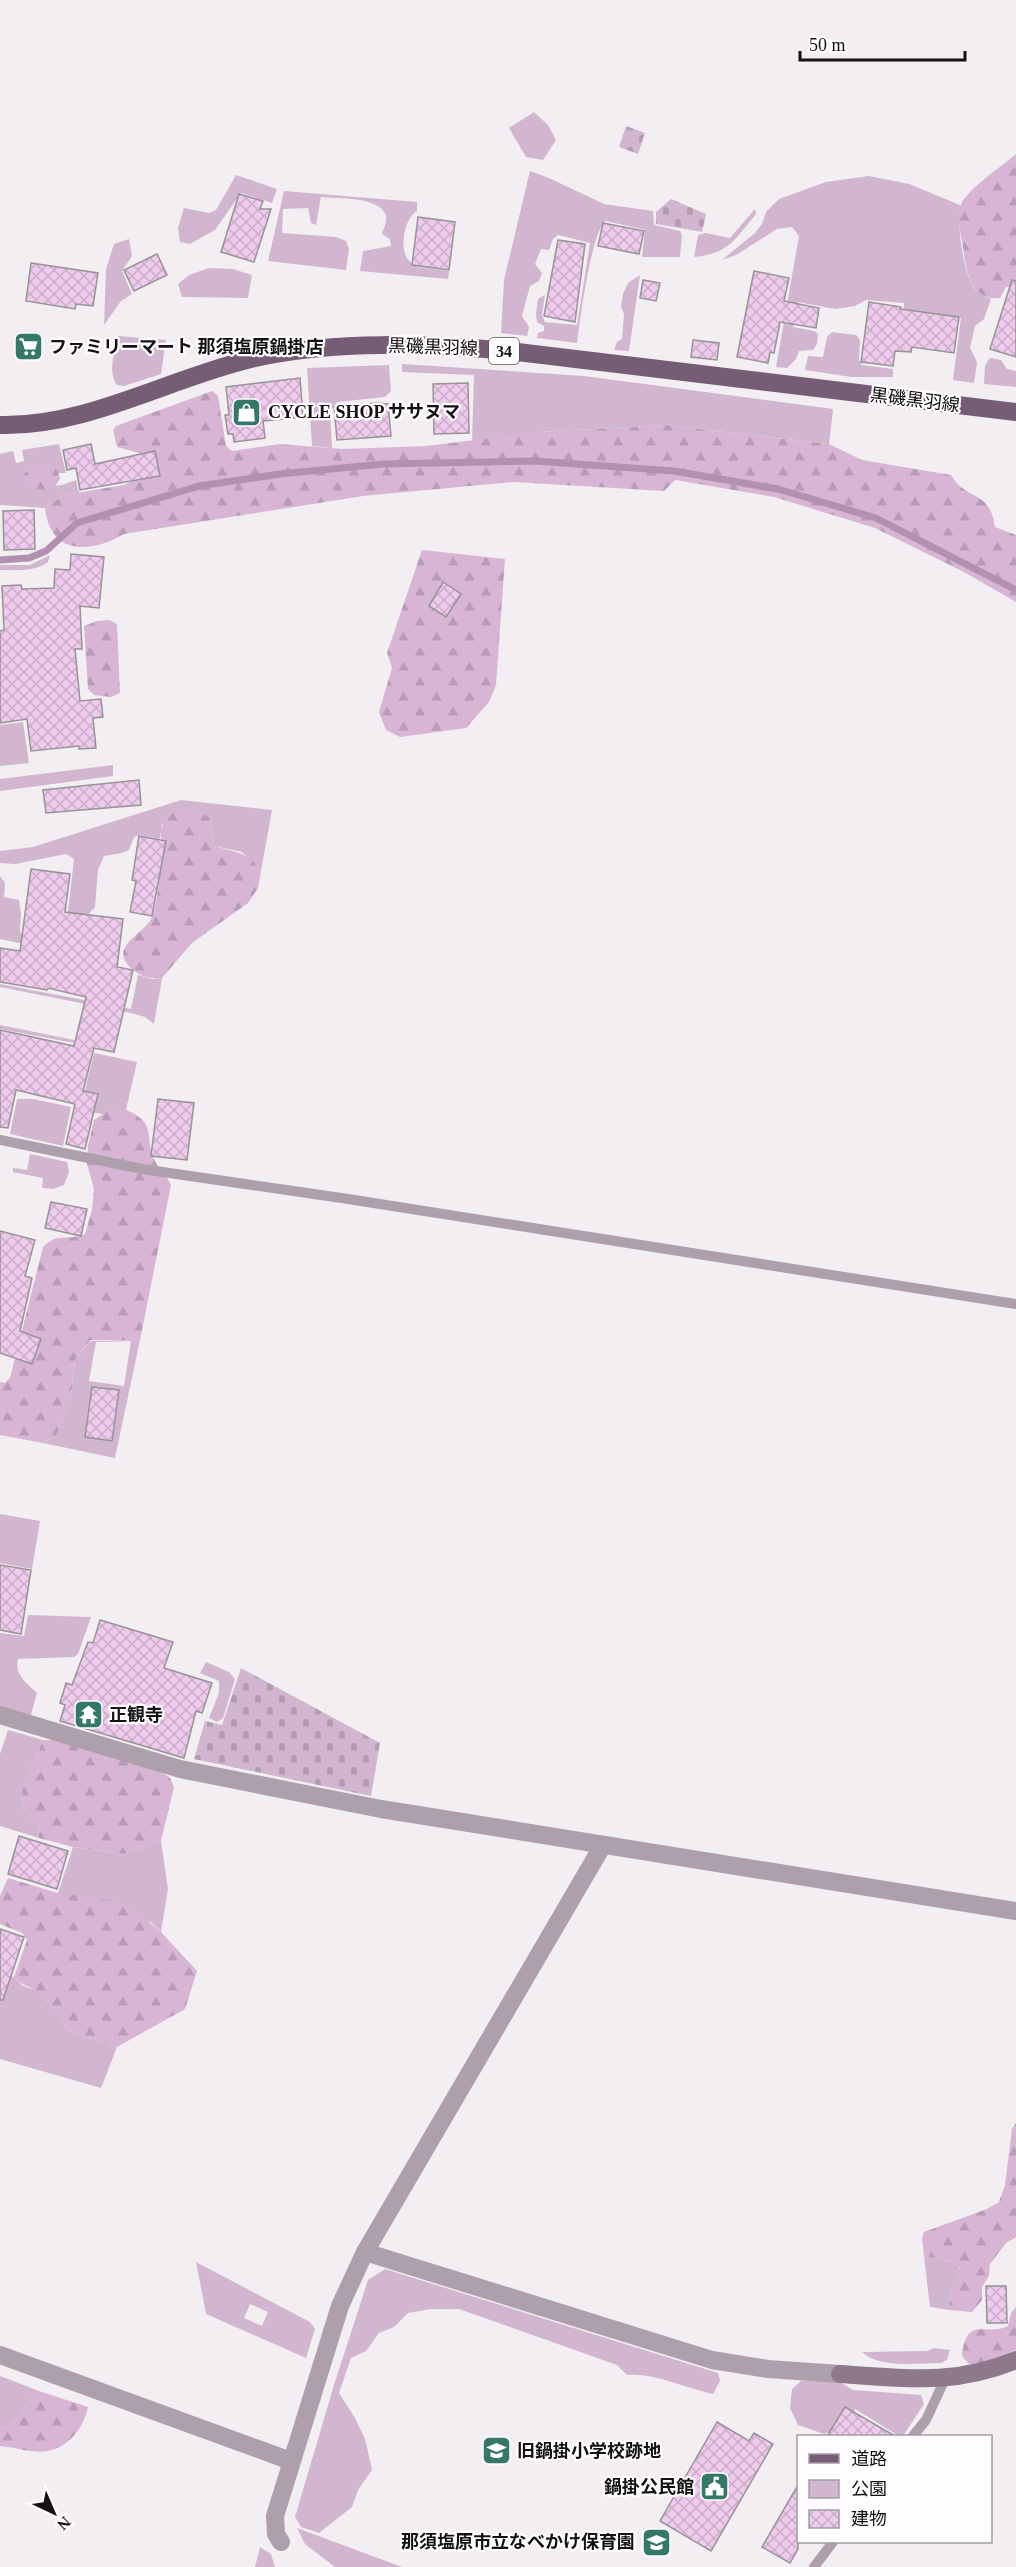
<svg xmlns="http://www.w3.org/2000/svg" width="1016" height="2567" font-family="'Times New Roman','Noto Sans JP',serif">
<defs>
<pattern id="forest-firs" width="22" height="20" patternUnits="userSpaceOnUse" patternTransform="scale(1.5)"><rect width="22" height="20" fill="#d8b5d5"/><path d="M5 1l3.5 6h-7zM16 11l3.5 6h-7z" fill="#b89bb6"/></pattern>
<pattern id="cemetery-stones" width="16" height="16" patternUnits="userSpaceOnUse" patternTransform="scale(1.5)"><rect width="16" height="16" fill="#d2b6d0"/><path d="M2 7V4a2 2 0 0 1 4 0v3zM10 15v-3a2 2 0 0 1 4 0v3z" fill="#b39bb2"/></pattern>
<pattern id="building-cross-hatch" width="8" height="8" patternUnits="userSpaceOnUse" patternTransform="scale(1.5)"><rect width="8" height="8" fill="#eecaec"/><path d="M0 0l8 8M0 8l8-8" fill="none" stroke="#cbacc9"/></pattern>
</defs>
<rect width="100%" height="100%" fill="#f2eef2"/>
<g fill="#d2b6d0" fill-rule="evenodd">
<path d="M534,112L548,125L556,140L543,160L526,157L509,128Z"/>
<path d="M530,171L549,178L604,204L653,211L654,225L680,231L682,235L680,257H642L645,230L606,221C591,231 580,321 577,343L537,338L538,333L544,331V326L537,322L536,313L538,299L545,295L542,315L545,322L577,325L590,243L558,235L553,239L549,250L541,249L535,264L542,273L539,281L530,286L522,316L529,327L527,336L501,333L504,280Z"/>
<path d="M236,175L277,189L272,203L241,193L215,230L190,244L180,242L178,228L184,208L209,213L216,210Z"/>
<path d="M869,176L909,184L960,205C957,224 963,280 978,292C981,295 987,297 991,299L984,319L975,326L970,348L977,362L974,383L953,380L961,318L924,313L901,333L904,303L866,300L855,306L835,309L798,302L793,327L814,331L818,334L817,344L813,350L799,351L796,359L787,368L776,367L799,236L792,227L777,229L736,255L722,260L755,233L762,224L766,212L779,199L826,182Z"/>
<path d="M284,191L417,202V211C405,218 400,243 406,256C407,260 413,264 416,267L449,271L448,279L360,271L363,251L391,246L390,239L382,234C384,228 387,221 386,216C381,196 337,199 321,197L316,225L311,223L308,208L283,209L282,233L336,237L346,241L349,249L346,270L268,261Z"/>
<path d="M755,209L756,214C735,239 729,254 694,257L698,235L705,233L730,238Z"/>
<path d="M129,239L132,256L122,271L132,294L121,301L104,325L106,269L114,244Z"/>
<path d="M209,268L233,269L252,275L248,298L182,297L178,284L189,275Z"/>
<path d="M640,275L629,351L614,350L617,342L622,339L624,314L621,307L623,294L628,283Z"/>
<path d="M832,332L856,335L860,340L859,360L862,365L893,369V377H851L805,370L808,356L823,357L827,337Z"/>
<path d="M118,336L166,340L161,374L124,386L117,385C107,371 115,351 118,336Z"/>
<path d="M990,358L1001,360L1007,369L1016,371V387L984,384L985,366Z"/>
<path d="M402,364L584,376L833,409L829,444L665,425L540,432L472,442L474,375L402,372Z"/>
<path d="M389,365L391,391L385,397L337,402L330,411L332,448L312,446L307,368Z"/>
<path d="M59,444L66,473H27L41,487L62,485L76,480L79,493L64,495L45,508L0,505V454L13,451L16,463L24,461L22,450Z"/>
<path d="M50,555L48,562C34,572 17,570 0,570V565H30Z"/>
<path d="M23,722L29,763L0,766V725Z"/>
<path d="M113,765V776L0,791V779Z"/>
<path d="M181,800L272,810L261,871L242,852L214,846L210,818L162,824L160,839L140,835L134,837L129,850L122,853L104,856L98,870L95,907L85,918L81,956L0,939V876L5,883L4,897L19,900L21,913L20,932L24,937L64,918L68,911L74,859L66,854L15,864L0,863V851L33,847Z"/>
<path d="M138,975L152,979L162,978L154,1024L145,1017L131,1013L0,987V984L131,1009Z"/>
<path d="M0,1025L74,1040V1043L0,1029Z"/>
<path d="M94,1053L137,1062L124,1118L80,1110Z"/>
<path d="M17,1099H33L71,1107L63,1146L10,1134Z"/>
<path d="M30,1154L67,1162L69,1172L64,1185L53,1189L42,1188L43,1178L13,1172V1168L27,1170Z"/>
<path d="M141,1335L115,1458L43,1443L56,1436L70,1403L75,1360L90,1341L135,1340ZM131,1341L124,1386L89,1381L96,1342ZM92,1387L119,1391L112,1441L85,1437Z"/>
<path d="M0,1514L40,1521L32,1569L0,1563Z"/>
<path d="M28,1615L91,1617L78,1654L74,1657L18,1659C14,1675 27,1683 37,1693L31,1715L0,1709V1633L24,1636Z"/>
<path d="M206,1662L229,1672L235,1679L223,1718L217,1722L209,1718L219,1693V1681L200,1673Z"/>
<path d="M8,1730L43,1740L22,1790L23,1808L38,1824L39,1838L0,1826V1754Z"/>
<path d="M161,1841L168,1889L161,1932L151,1922L58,1893L73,1847L123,1854Z"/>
<path d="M0,1972L14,1977L23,1986L36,1990L54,2008L67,2030L117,2047L101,2088L0,2059Z"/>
<path d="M924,2256L956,2263L960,2270L950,2295L949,2310L930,2307Z"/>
<path d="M196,2262L310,2322L315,2329L306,2358L206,2314ZM250,2304L268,2312L262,2326L244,2318Z"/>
<path d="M385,2269L718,2373L720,2381L713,2394C684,2388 656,2373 627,2375L617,2365L459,2309H431L408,2313L394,2327L379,2333L366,2351L351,2358L339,2393L355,2418L365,2439L372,2470L358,2490L352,2507L319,2533L301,2527L295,2517L334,2385L368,2280Z"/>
<path d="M934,2348L950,2350L947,2360L941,2363C918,2363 880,2369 862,2352L927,2351Z"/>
<path d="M0,2376L39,2391C24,2403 22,2424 0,2429Z"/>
<path d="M824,2379L838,2381L853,2390L921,2395L924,2404L903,2436H899L855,2409C850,2423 836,2428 824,2434L798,2425L790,2408L792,2389L801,2381Z"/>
<path d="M297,2528L402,2567H335L305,2544Z"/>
<path d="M260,2547L271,2554L275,2567H255Z"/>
</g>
<g fill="url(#forest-firs)" fill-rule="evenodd">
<path d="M1016,154V287H1006L1000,298C967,302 966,264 962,241C960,229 956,214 961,204C970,187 1001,167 1016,154Z"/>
<path d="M212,391L218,396L226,446L232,451L279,444L342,449L426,446L540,432L665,425L829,444L862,460L951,475C968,503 989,488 995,527L1016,535V602L964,572L875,528L774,497L675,480L664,491L514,482L363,496L124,534C90,554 50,555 45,508L64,495L124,485L153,471L150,456L117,447L113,430L116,426Z"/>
<path d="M41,465H52L58,471L60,479L54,488L43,490L26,486L23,480L25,473Z"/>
<path d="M422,550L505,559L496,685L489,702L466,728L400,737L386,730L379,712L392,668L387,653ZM444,583L461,594L446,617L429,606Z"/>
<path d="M109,620L117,624L120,693L111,697L94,695L88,689L84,626L97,621Z"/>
<path d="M195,808L210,818L214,846C236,853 247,851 261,871L258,888L248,903L192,943L162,978C150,979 141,977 132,969C106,946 146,934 152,917C159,897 160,868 163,847C155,821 171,809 195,808Z"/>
<path d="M125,1109C159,1125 143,1134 155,1161C159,1170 167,1176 171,1185L141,1335L135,1340H90L75,1360L70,1403L56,1436L43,1443L0,1435V1382L5,1383L10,1378L43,1247C59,1231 66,1242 85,1234L92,1210L94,1189L87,1164L88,1146L94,1120L108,1111Z"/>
<path d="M43,1740H57L159,1770L170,1778L174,1787L161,1841L123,1854L73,1847L39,1838L38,1824L23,1808L22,1790Z"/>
<path d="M8,1878L58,1893L114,1901L134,1909L161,1932L197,1971L185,2009L117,2047L67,2030C59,2016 51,2002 37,1992C29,1985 23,1987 14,1977L27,1940L22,1933L0,1924V1896Z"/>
<path d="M1016,2123V2237L1006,2243L990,2264L989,2276L982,2287V2300L972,2312L949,2310L950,2295L960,2269L956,2263L924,2256L922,2238L924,2232L987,2209L999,2202L1005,2185L1012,2129Z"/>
<path d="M1016,2307V2350L982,2364H969L962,2356C966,2314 986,2337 1008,2326L1011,2313Z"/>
<path d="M39,2391L88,2407C84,2427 69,2447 48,2451C34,2454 15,2447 0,2446V2429C22,2424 24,2403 39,2391Z"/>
</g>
<g fill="url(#cemetery-stones)">
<path d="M626,126L645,133L638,154L619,147Z"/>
<path d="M671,199L706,214L702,232L656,224V212Z"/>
<path d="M241,1668L380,1743L371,1796L194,1759L205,1721L222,1725Z"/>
</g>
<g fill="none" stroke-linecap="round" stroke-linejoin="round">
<path stroke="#b291b0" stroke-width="7" d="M0,560L29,558L46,551L77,523L199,486L280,474L383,464L535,461L674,471L778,489L876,518L1016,590"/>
</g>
<g fill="url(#building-cross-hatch)" stroke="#979396" stroke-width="1.5">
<path d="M239,194L263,201L260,209H271L254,262L221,252Z"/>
<path d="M418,217L455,222L449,270L412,265Z"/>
<path d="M603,223L644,231L639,254L598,246Z"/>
<path d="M558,240L585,244L575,322L544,316Z"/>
<path d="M157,254L167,275L134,291L124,270Z"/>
<path d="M31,263L98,273L93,306L76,304L75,309L26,301Z"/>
<path d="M754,271L789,278L784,301L819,308L816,328L780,322L774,353L770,352L768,363L737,357Z"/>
<path d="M643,280L660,283L656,301L640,298Z"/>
<path d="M1012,280L1016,281V357L990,349Z"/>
<path d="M869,302L901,307L900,309L959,317L954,353L912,347L911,352L895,351L893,366L861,362Z"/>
<path d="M693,340L719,343L717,360L691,357Z"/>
<path d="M300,378L303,417L263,421L265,438L234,442L233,434H228L225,415H229L226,387Z"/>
<path d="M468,383L469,433L434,434L433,384Z"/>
<path d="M376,403L388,404L391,436L337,440L334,407Z"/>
<path d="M91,444L95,464L155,451L160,476L80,490L76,468L67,470L63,450Z"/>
<path d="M34,510L35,549L4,550L3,511Z"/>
<path d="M71,554L104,557L99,608L80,606L82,649H75L80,701L101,699L103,717L93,718L96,748L79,749V746L31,751L27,719L0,723V631L4,630L2,586L21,585L22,589L54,588L55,569L70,570Z"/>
<path d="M443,582L461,594L446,617L429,606Z"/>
<path d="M139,780L141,805L46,813L43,790Z"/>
<path d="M139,836L166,841L152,916L130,912L136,881L132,880Z"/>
<path d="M31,869L70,874L65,912L123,919L117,967L133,970L114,1052L94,1048L83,1091L98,1094L85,1149L66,1144L75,1104L16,1090L8,1128L0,1127V1030L74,1046L86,997L48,988L47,990L0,982V948L20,951Z"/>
<path d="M158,1099L194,1103L187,1160L151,1156Z"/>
<path d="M51,1202L87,1209L81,1236L45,1228Z"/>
<path d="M0,1231L35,1240L25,1276L32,1278L20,1331L41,1339L32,1364L0,1353Z"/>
<path d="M92,1387L119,1390L112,1441L85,1437Z"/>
<path d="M0,1565L31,1570L21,1634L0,1630Z"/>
<path d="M100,1620L173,1642L164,1668L212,1683L202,1713L196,1711L184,1758L60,1721L65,1705L60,1703L66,1683L72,1685L88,1642L93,1643Z"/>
<path d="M19,1836L68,1851L57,1889L8,1874Z"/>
<path d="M0,1929L24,1937L3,2000H0Z"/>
<path d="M986,2286H1006L1007,2323H987Z"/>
<path d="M845,2407L895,2436H827Z"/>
<path d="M717,2422L749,2441L754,2433L773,2444L711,2551L660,2521Z"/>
<path d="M798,2485V2549L790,2563L762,2547Z"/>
</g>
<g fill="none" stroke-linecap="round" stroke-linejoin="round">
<g stroke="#ae9fad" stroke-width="10">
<path d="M0,1140L142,1169L348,1199L1016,1304"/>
<path d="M913,2436L926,2420L945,2379"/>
<path d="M814,2567L833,2542"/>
</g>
<g stroke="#ae9fad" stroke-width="18">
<path d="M0,1715L180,1769L381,1809L1016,1911"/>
<path d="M365,2252L712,2360L768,2369L840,2374"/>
<path d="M0,2355L291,2461"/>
<path d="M281,2542L276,2534L275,2516L340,2306L365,2252L603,1845"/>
</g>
<path stroke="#8e788c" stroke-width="18" d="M840,2374C905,2378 953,2386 1016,2360"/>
<path stroke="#765c75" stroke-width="18" d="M0,425C88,427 171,377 255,358C339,340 425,344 509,351L1016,412"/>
</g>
<defs>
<symbol id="supermarket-square" viewBox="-11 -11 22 22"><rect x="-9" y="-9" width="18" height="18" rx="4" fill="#35786a" stroke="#fffcff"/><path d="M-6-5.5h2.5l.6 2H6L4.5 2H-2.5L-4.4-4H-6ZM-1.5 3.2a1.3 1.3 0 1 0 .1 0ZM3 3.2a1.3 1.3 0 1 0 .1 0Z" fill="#fff"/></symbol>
<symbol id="shop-square" viewBox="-11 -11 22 22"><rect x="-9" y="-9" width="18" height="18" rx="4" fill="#35786a" stroke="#fffcff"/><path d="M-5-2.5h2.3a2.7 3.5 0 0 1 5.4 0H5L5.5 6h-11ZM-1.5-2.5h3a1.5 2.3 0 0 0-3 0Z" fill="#fff"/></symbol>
<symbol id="temple-square" viewBox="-11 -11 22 22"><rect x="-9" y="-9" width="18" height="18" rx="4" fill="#35786a" stroke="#fffcff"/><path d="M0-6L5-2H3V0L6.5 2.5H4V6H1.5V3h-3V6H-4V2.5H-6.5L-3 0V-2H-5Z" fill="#fff"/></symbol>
<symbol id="school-square" viewBox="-11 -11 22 22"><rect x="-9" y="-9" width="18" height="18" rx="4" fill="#35786a" stroke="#fffcff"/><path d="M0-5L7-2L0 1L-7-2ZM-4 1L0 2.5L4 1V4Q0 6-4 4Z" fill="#fff"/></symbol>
<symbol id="civic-square" viewBox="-11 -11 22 22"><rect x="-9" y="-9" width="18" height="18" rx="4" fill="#35786a" stroke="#fffcff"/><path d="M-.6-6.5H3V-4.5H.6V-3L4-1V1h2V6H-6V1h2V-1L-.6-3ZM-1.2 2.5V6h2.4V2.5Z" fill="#fff"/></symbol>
</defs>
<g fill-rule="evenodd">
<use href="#supermarket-square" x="12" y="330" width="33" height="33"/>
<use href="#shop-square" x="230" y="396" width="33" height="33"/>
<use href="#temple-square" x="72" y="1698" width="33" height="33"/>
<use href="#school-square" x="480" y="2434" width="33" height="33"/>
<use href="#civic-square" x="698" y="2470" width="33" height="33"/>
<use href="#school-square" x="640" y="2526" width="33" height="33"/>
</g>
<g text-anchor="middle" stroke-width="4.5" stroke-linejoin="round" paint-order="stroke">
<rect fill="#fffcff" stroke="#5a5859" stroke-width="1.5" x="489" y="338" width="30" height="26" rx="4.5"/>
<g font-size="16" font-weight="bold" fill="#131112">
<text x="504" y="357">34</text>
</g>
<g font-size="18" font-weight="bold" fill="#131112" stroke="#fffcff" text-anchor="start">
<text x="49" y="353">ファミリーマート 那須塩原鍋掛店</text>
<text x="268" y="418">CYCLE SHOP ササヌマ</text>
<text x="109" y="1721">正観寺</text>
<text x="517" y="2457">旧鍋掛小学校跡地</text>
<text x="694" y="2493" text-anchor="end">鍋掛公民館</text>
<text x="635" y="2548" text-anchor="end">那須塩原市立なべかけ保育園</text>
</g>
<g font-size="18" fill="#131112" stroke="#fffcff">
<text transform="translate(433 347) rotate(2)" y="6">黒磯黒羽線</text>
<text transform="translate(915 400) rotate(7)" y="6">黒磯黒羽線</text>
</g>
</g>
<rect x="797" y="2435" width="195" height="108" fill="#fffcff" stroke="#a19ea0" stroke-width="1.5"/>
<rect x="809" y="2454" width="30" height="9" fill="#765c75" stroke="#a19ea0" stroke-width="1.5"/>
<text x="851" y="2465" font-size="18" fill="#131112">道路</text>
<rect x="809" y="2480" width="30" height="18" fill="#d2b6d0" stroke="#a19ea0" stroke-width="1.5"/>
<text x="851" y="2495" font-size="18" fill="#131112">公園</text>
<rect x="809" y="2510" width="30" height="18" fill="url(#building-cross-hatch)" stroke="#a19ea0" stroke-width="1.5"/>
<text x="851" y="2525" font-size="18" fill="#131112">建物</text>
<g transform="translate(54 2513) rotate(136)" stroke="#fffcff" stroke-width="4.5" paint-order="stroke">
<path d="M0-4.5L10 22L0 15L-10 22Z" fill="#131112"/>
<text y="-9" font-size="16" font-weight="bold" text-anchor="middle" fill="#131112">N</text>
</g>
<path d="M800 51v9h165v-9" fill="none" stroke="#131112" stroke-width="3"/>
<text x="809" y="51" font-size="18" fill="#131112" stroke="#fffcff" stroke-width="4.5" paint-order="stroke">50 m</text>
</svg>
